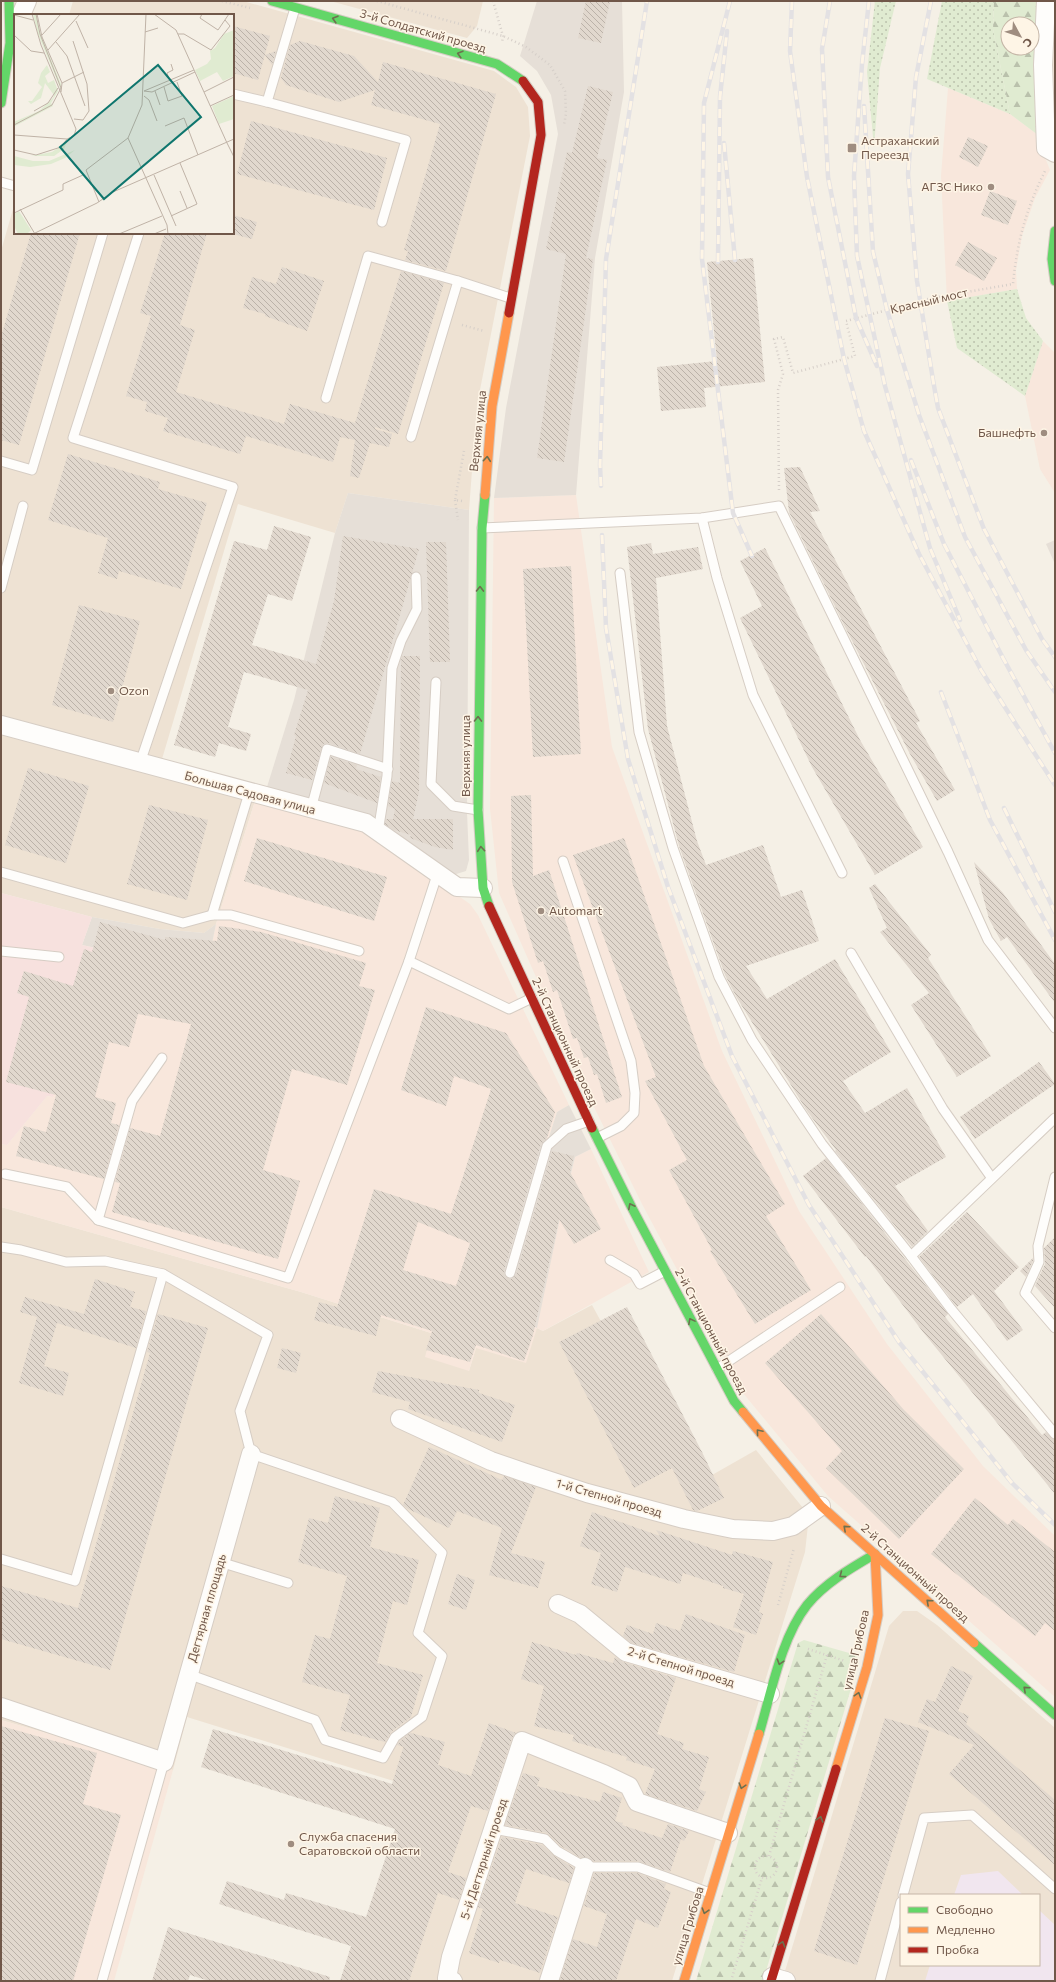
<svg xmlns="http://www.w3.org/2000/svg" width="1056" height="1982" font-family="Commissioner,sans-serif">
<defs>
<pattern id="grass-dots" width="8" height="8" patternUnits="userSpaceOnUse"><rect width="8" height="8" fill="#e0ebd1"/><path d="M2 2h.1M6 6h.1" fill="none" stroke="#bac1ac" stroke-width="1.8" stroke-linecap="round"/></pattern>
<pattern id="forest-firs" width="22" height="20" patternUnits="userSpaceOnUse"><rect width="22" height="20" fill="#e0ebd1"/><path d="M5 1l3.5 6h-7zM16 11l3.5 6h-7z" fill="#bac1ac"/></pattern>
<pattern id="building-back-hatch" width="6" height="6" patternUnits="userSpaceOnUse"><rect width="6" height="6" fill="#e1d8ce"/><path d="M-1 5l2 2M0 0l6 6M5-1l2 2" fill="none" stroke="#bbb2a9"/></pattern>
</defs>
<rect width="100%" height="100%" fill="#f5f0e6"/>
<g fill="#eee2d3" fill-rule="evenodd">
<path d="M73,1H243L494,71L516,87L528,107L530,136L477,405L469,510L348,493L335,533L238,504L162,759L1,715V251L15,202V233H233V15H69Z"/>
<path d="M330,1H483L477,26L467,38Z"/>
<path d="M1053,1H1055V140L1053,139L1051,64Z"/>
<path d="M1,735L255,801L216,924L204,933L160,929L92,917L1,893Z"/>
<path d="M1,1207L301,1292L431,1333L469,1371L476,1348L537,1328L543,1331L592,1305L691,1487L756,1450L803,1508L808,1525L805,1552L672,1981H392L442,1796L187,1717L173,1770L1,1720Z"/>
<path d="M903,1611H917L937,1625L1055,1728V1981H782L889,1626ZM901,1895H1039V1965H901Z"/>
</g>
<g fill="#f8e7dc">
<path d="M948,88L1010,114L1038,135L1041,153L1046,160L1050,170L1035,198L1022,236L1016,270L1017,289L947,301L941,176Z"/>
<path d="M1043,341L1055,353V493L1040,469L1025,396Z"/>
<path d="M576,495L612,747L722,1051L799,1211L887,1344L983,1466L1055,1536V1697L828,1496L743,1393L642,1204L587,1093L499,893L490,809L494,498Z"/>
<path d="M255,801L363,829L470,904L478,915L569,1105L557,1112L548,1140L538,1138L560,1218L575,1157L591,1149L649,1272L543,1331L537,1328L526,1363L476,1348L469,1371L425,1357L431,1333L301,1292L1,1207V1144L7,1145L47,1096L52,1097L70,1029L209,958L216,924Z"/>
<path d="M1,1720L173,1770L114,1981H1Z"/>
</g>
<g fill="#e6dfd7">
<path d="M537,1H622L624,92L595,258L576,495L494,498L506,408L558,134L551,95L537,71L520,56Z"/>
<path d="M348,493L469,510L467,812L469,860L466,871L453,875L368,816L267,787L294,700L335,533Z"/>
<path d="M1055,540V564L1046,544Z"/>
<path d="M92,917L160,929L204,933L216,924L209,958L105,950L82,945Z"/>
<path d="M569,1105L591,1149L575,1157L560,1218L537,1328L479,1299L537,1138L548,1140L557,1112Z"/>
</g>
<g fill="#f1e6ef">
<path d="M998,1871L1023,1895H954L961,1875Z"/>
<path d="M1039,1910L1055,1925V1981H925L930,1965H1039Z"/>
</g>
<path fill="#f7e1de" d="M1,893L92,917L82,945L105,950L70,1029L53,1097L47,1096L7,1145L1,1144Z"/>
<g fill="url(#grass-dots)">
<path d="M875,1H896L880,68L874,148L867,72Z"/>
<path d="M942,1H994L993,29L1010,114L927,79Z"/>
<path d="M1017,289L1026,318L1043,341L1025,396L957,348L947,301Z"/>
</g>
<g fill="url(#forest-firs)" fill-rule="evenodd">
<path d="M994,1H1036L1038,135L1010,114L993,29ZM1008,24H1032V48H1008Z"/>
<path d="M804,1640L856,1655L859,1662L763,1981H696L798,1643Z"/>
</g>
<g fill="url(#building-back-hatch)" fill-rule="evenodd">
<path d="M586,1H610L601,43L578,38Z"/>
<path d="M233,26L270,36L258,80L233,73Z"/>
<path d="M300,41L354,56L378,82L383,62L496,94L446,271L405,260L408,251L404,250L440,124L371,105L375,90L339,102L286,85L281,78L290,45Z"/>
<path d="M276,51L272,65L265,55Z"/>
<path d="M588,86L613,92L597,158L607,160L586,258L593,259L564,462L537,458L566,254L546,249L567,152L572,153Z"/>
<path d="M251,121L387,158L374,210L237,174Z"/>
<path d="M968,137L988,146L978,167L959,157Z"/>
<path d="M990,191L1017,201L1008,225L981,215Z"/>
<path d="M233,215L257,222L252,239L233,234Z"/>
<path d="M31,233H80L19,445L1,440V337Z"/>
<path d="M165,233H207L180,325L195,330L176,392L284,424L290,404L355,423L401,271L444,283L398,434L375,427V429L392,434L389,447L370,443L359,478L350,476L355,440L340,437L333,462L246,436L240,454L163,431L168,418L145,411L147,402L126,396L151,316L140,313Z"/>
<path d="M968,242L997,258L984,281L955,265Z"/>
<path d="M753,258L765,382L704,388L706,407L661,411L657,367L717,361L707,262Z"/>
<path d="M282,267L324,281L307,331L265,316V314L243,308L252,277L276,284Z"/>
<path d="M68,454L160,482L158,489L207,503L181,589L119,571L117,579L98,573L108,538L48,520Z"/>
<path d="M800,467L820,511L810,512L920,721L916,723L955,790L937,801L910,754L844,625L789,512L784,468Z"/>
<path d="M274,526L311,537L292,601L268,594L252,645L316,664L334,601L343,536L419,549L360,754L329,743L323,744L312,780L286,773L296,736L294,735L308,690L244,672L228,727L251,734L246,751L219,743L215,757L174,745L234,541L267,550Z"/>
<path d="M426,542H446L450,662H430Z"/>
<path d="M651,543L653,554L698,547L703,569L656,578L667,726L697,841L706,865L763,845L781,897L802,890L819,941L746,966L767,999L835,959L891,1052L843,1081L865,1113L907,1088L946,1157L895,1186L928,1231L912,1247L835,1151L836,1150L807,1111L737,998L725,975L679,846L648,729L627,547Z"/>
<path d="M765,548L860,740L923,847L875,875L812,767L740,618L762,606L740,561Z"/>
<path d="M571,566L581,754L533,757L523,569Z"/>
<path d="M79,605L140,621L113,722L52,705Z"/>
<path d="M402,656H420L419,792L413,819H453V850L435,847L410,838L411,835L394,830L385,824L386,819H393L395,809L388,806L392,781L400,783L401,661Z"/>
<path d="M331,757L357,765L356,769L381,777L377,803L324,783Z"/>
<path d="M28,768L89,786L66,863L5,845Z"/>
<path d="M531,795L533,876L549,870L622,1097L606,1103L597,1074L594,1075L588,1057L584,1058L577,1038L573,1039L557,990L553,992L543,961L538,963L512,882L511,796Z"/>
<path d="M149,805L208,820L187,900L127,884Z"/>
<path d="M257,838L387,877L374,921L244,881Z"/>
<path d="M624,838L704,1066L785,1204L766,1216L811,1290L755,1324L710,1251L712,1250L669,1170L687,1160L645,1081L656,1077L573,855Z"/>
<path d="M974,862L1003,893L1055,964V1003L1007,937L1001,941L989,919Z"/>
<path d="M875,884L931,955L928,958L991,1056L957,1077L911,1005L929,993L880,932L887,928L869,888Z"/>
<path d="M100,922L165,940V937L217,941L219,926L261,932L366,963L359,986L375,990L347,1085L292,1069L263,1170L300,1181L278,1259L112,1212L120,1183L115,1182L130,1128L160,1136L191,1024L138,1014L129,1047L109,1042L95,1097L116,1103L111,1123L119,1125L104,1179L16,1156L24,1126L46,1132L56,1095L6,1082L29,997L17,993L24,971L73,986L84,949L92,952Z"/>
<path d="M426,1007L506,1033L555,1112L547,1138L541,1144L504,1271L505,1277L511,1279L516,1275L552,1151L574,1156L570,1172L601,1229L574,1244L559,1219L533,1335L524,1361L476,1345L470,1362L426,1350L432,1331L381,1315L376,1336L314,1320L319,1302L337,1307L374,1189L451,1214L491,1089L454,1076L446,1106L401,1090ZM418,1222L470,1243L456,1286L403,1270Z"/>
<path d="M1039,1062L1055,1084L975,1139L960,1117Z"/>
<path d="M826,1158L948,1314L945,1317L1042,1435L1046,1432L1055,1440V1494L923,1332L866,1256L865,1257L803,1176Z"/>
<path d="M967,1212L1019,1267L994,1291L1023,1330L1007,1341L973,1294L957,1307L919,1257Z"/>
<path d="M1055,1237V1308L1035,1286L1045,1264L1044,1248Z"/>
<path d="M1033,1258V1261L1026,1277L1020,1271Z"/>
<path d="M95,1279L135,1292L130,1307L146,1311L136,1348L57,1323L44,1366L69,1373L63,1396L19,1383L37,1317L20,1312L25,1297L84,1314Z"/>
<path d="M627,1307L702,1452L724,1498L697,1511L693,1510L672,1468L634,1488L559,1342Z"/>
<path d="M158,1314L208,1328L110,1670L1,1639V1586L78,1608L150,1353L147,1352Z"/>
<path d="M821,1314L904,1410L964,1469L899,1539L826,1468L842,1451L765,1363Z"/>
<path d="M282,1348L301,1353L296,1373L277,1368Z"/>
<path d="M378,1371L479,1390V1393L515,1405L502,1442L408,1409L410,1402L372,1392Z"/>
<path d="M429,1447L502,1480L504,1476L536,1487L511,1553L545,1562L538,1588L489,1575L502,1528L457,1511L449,1528L408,1509L403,1505Z"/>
<path d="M335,1496L380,1508L370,1547L419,1560L407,1605L393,1601L377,1663L423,1675L411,1717L391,1732L385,1742L340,1730L350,1695L302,1682L315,1635L330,1639L347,1576L298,1562L309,1518L328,1523Z"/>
<path d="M975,1498L1008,1525L1013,1519L1055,1552V1631L1045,1623L1035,1636L931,1554Z"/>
<path d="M592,1512L660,1536L656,1530L732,1555L733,1551L773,1562L759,1612L763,1614L756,1635L733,1627L744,1594L723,1588V1586L683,1573L680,1584L625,1567L617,1592L591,1584L601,1553L580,1546Z"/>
<path d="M457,1574L475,1580L466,1610L448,1604Z"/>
<path d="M686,1614L745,1635L734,1672L631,1643L623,1636L627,1625L653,1634L656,1623L680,1631Z"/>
<path d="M532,1642L576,1655L577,1653L613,1663L615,1657L623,1662L676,1678L657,1734L684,1743L682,1749L709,1757L699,1789L706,1792L697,1811L645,1794L655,1769L626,1760L627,1757L572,1741L574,1735L534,1726L544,1686L521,1679Z"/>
<path d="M951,1666L973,1676L958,1711L969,1716L966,1724L1055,1800V1865L949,1774L974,1745L918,1722L927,1699L935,1702Z"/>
<path d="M885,1718L929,1731L857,1965L814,1951Z"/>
<path d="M489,1723L516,1733L512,1738L488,1811L471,1806L448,1872L466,1878L459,1900L438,1893L409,1981H340L351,1946L277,1923L219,1904L227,1881L284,1900L286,1893L366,1917L395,1829L201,1767L213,1729L392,1784L407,1735L411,1733L445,1742L438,1765L471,1776Z"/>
<path d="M1,1726L97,1753L83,1804L121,1815L73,1981H1Z"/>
<path d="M406,1736L404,1747L397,1745L400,1741Z"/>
<path d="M523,1773L540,1778L537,1786L600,1802L603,1792L622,1798L615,1821L623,1823L622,1825L662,1838L668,1824L689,1831L684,1841L681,1839L670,1872L638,1861H593L588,1857L581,1858L561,1846L547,1833L505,1825Z"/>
<path d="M502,1837L542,1845L554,1856L574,1868L569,1883L526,1869L515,1903L558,1917L540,1973L500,1960L499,1963L469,1953L483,1909L478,1907Z"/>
<path d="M594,1873H637L666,1884L664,1889L671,1892L658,1928L636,1919L616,1981H563L560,1980L573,1939L597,1947L607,1914L584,1906Z"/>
<path d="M168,1927L330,1977L329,1981H209L190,1975L188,1981H152Z"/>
</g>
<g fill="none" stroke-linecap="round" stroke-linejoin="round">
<defs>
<g id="lane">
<path d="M295,8L267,102L406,140L382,222"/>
<path d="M233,94L267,102"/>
<path d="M1,182L15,186"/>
<path d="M139,233L73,438L233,487L140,763"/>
<path d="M326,398L368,256L458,281"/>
<path d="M411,437L458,281L510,298"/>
<path d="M1,461L32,470L103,233"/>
<path d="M702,518L717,578L753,695L842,873"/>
<path d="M482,528L702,518L779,506L948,852L988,940L1055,1028"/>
<path d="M620,573L639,732L673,848L719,977L752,1040L822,1144L911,1256L951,1309L1055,1434"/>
<path d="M1,588L23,506"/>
<path d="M436,682L431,784L453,806L478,810"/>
<path d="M311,809L327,749L388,769"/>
<path d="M378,832L387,776L392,668L401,641L417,609L416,577"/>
<path d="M563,861L631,1061L635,1093L634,1113L621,1126L597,1138"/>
<path d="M1,872L183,923L212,915H231L359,951"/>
<path d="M212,915L249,793"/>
<path d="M1,951L59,957"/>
<path d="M851,953L943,1109L991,1177"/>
<path d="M409,961L509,1009L532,998"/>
<path d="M5,1174L67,1187L98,1220L288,1278L409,961L437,875"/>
<path d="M1055,1177L1038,1246L1039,1262L1025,1293L1055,1328"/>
<path d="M98,1220L132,1101L162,1058"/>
<path d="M1,1247L21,1250L66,1262L105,1261L163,1274L268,1335L240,1411L251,1454L392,1502L442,1553L418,1633L442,1656L422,1717L395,1737L383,1758L325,1740L315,1720L188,1674"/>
<path d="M911,1256L1055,1118"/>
<path d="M610,1260L634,1274L640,1284L665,1271"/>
<path d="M510,1273L547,1146L566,1129L589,1121"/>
<path d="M717,1369L840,1287"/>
<path d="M1,1559L75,1581L163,1274"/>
<path d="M220,1562L288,1583"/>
<path d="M494,1829L545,1839L557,1851L585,1867H638L710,1893"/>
<path d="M903,1895L924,1818L972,1815L1055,1889"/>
<path d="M102,1981L164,1762"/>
<path d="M880,1981L901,1902"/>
</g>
<g id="street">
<path d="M1046,1L1043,65L1046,148L1055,153"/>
<path d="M21,15L27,1"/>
<path d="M1,725L366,823L457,887L483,888"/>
<path d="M400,1419L491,1461L523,1472L587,1493L684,1519L733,1529L773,1531L793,1526L821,1506"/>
<path d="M558,1604L580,1614L626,1652L770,1694"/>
<path d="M1,1707L164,1762L251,1454"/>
<path d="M772,1977L786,1981"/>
<path d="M453,1981L447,1978L451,1957L522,1741L604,1774L629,1786L637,1802L728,1833"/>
<path d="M549,1981L585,1867"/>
</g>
<g id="fast">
<path d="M272,1L497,64L523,81"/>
<path d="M1,103L10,43L9,1"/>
<path d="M1055,231L1052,259L1055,281"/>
<path d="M485,495L482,528L478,810L483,888L489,906"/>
<path d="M592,1128L632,1208L734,1401L743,1412"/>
<path d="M974,1643L1055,1715"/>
<path d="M759,1734C771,1694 781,1638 807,1605C825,1583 851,1568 875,1554"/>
</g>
<g id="slow">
<path d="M485,495L492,406L509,313"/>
<path d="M743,1412L821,1506L974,1643"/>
<path d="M836,1769L867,1667L878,1615L875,1554"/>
<path d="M684,1981L759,1734"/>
</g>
<g id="jam">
<path d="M509,313L541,135L538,102L523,81"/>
<path d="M489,906L592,1128"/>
<path d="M771,1981L836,1769"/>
</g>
</defs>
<use href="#lane" stroke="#d6cdc4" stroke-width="11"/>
<use href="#street" stroke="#d6cdc4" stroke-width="20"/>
<use href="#fast" stroke="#d5ccc3" stroke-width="11"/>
<use href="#slow" stroke="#d5ccc3" stroke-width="11"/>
<use href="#jam" stroke="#d5ccc3" stroke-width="11"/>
<g stroke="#d6cfc9" stroke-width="2.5" stroke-dasharray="1 3" stroke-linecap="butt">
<path d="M222,1L250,8"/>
<path d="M377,1L503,36L526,47L550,65L565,91L566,114L564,125"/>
<path d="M493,1L503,36L502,43"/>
<path d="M462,325L484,331"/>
<path d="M779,490L778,390L783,374L774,339L783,337L793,373L855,356L846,321L932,298L1013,284C1017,242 1026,209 1045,171"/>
<path d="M455,500L458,520"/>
<path d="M462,501L455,500L464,451"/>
<path d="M778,1605L794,1548"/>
<path d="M808,1649L845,1661"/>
<circle cx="766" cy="1867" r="11"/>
<path d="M769,1856L827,1655"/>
<path d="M731,1981L762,1878"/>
</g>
<use href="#lane" stroke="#fefdfb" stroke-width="9"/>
<use href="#street" stroke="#fefdfb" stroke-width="18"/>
<use href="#fast" stroke="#63d668" stroke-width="9"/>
<use href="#slow" stroke="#ff974d" stroke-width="9"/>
<use href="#jam" stroke="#b3261e" stroke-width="9"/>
<defs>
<g id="rail">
<path d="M730,1L704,103L702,259L733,513L752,556"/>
<path d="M792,1L790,51L807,177L844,359L864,431L919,554L981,670L1055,785"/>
<path d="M830,1L822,49L828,177L856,318L877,366"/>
<path d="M869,1L862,64L854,176L857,256L885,386L930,548L960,620"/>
<path d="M931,1L916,77L908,174L917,281L933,380L938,408L984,529L1042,639L1055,657"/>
<path d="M864,106L873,252L887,310L919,415L965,537L1026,650L1055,692"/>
<path d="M724,143L735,260"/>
<path d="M718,262L720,97L727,31"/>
<path d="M911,460L944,544L1003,658L1055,753"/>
<path d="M601,486L600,465L606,259L647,1"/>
<path d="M602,535L606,628L628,759L668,887L732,1056L809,1205L899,1342L1012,1483L1055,1525"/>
<path d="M941,692L990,820L1055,940"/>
<path d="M1004,808L1055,912"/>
</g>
</defs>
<use href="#rail" stroke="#e3e1e3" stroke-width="4.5"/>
<use href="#rail" stroke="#fef5e6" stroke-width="3" stroke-dasharray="9" stroke-linecap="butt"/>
</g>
<defs><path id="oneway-chevron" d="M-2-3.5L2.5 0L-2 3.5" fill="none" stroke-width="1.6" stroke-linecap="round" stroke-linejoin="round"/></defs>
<g stroke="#6d704f">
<use href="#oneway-chevron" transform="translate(335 19) rotate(-164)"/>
<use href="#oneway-chevron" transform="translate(460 54) rotate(-164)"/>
<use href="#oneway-chevron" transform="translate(487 459) rotate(-85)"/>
<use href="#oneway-chevron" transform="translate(480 589) rotate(-89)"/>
<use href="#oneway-chevron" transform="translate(478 719) rotate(-89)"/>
<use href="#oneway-chevron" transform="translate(481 849) rotate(-95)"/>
<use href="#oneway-chevron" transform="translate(631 1206) rotate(-117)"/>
<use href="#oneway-chevron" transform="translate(691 1321) rotate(-118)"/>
<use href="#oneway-chevron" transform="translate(759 1432) rotate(-130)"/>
<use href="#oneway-chevron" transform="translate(846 1528) rotate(-138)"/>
<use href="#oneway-chevron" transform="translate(842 1575) rotate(143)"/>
<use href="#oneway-chevron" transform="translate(929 1602) rotate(-138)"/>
<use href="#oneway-chevron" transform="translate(780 1662) rotate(107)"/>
<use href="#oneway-chevron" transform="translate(1026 1689) rotate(-138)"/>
<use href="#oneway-chevron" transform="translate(858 1695) rotate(-73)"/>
<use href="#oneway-chevron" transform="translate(742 1786) rotate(107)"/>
<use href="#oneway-chevron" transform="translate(820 1819) rotate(-73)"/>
<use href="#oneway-chevron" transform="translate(705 1911) rotate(107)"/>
<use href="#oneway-chevron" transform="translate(782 1944) rotate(-73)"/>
</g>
<g fill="#9f8d80" stroke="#fef5e6" stroke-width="1.5">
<rect x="847" y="143" width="10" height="10" rx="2"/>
<circle cx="991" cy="187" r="4"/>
<circle cx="1044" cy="433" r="4"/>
<circle cx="111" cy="691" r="4"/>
<circle cx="541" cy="911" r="4"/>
<circle cx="291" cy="1844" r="4"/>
</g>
<g text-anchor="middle" stroke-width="3" stroke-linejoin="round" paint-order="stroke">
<g font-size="12" fill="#705749" stroke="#fef5e6">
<text transform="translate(423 31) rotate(16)" y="4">3-й Солдатский проезд</text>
<text transform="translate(929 301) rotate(-13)" y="4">Красный мост</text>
<text transform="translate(478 431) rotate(-84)" y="4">Верхняя улица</text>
<text transform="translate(466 756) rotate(-90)" y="4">Верхняя улица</text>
<text transform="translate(250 793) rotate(15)" y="4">Большая Садовая улица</text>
<text transform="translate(565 1042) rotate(65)" y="4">2-й Станционный проезд</text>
<text transform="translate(711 1331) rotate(62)" y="4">2-й Станционный проезд</text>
<text transform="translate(609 1498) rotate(16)" y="4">1-й Степной проезд</text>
<text transform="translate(915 1573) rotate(42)" y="4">2-й Станционный проезд</text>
<text transform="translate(207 1608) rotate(-74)" y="4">Дегтярная площадь</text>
<text transform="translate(856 1650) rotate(-77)" y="4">улица Грибова</text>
<text transform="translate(681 1667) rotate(17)" y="4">2-й Степной проезд</text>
<text transform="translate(484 1859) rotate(-72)" y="4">5-й Дегтярный проезд</text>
<text transform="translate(688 1926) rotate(-73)" y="4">улица Грибова</text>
</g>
<g font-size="12" fill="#705749" stroke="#fef5e6" text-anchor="start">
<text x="861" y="145">Астраханский<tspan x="861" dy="14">Переезд</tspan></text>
<text x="983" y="191" text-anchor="end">АГЗС Нико</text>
<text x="1036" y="437" text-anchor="end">Башнефть</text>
<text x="119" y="695">Ozon</text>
<text x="549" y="915">Automart</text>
<text x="299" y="1841">Служба спасения<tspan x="299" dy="14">Саратовской области</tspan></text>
</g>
</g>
<g transform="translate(14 14)">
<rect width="220" height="220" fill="#f5f0e6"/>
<path d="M19,0H22L26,18L47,70V76L24,20ZM61,136L51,144L37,150L16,153L0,151V142L19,147H35Z" fill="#e0ebd1"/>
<path d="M33,51L36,58L31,62L34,69L40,66L44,77L37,89L39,92L1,112L0,120V108L25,97L39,84L40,81L31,69L27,84L17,90L14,87H18L28,73L24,69L27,59ZM53,128L50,135L40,142H17L38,138Z" fill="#e0ebd1"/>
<path d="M5,197L17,216L13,220H4L0,212V200Z" fill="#e0ebd1"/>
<path d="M220,16V62L209,67L203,58L186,67L181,56L193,50L197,45L196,37L201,34L210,20ZM220,82V105L205,110L198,92Z" fill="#e0ebd1"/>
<path fill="none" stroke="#c0b3a7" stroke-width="1" d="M23,0L28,23L48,69L47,78M140,0L162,16L213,129M188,0L186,4L204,16L215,0M0,1L19,6M62,7L74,34M131,18L144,14M164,20H170L197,36L216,12L211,6M0,21L17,37L30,39M28,21L47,0M59,27L73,70L75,97L69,106L60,105M42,28L53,42L71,92M34,36L66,0M155,65L153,59L159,56L157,50M48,69L70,58M150,73L154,87L168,82L163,68M130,77L138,78L181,58M130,77L180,56M141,77L146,91M190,78L220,63M130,82L135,86L143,107M196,92L220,81M20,97L34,89L44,74M0,111L38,91L47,74L26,20L22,0M151,112L170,104L184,141M0,121L53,125L60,122L62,115L27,31L18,0M114,124L153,211L154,220M213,129L220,143M0,136L22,141L47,133L53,125M140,161L162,212M166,177L173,194M85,188L72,156L114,124L128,91L132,0M6,195L21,220M0,199L49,176V170L69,161M157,202L183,190L166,149M19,220L83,189L99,178L220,125M105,220L148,202M140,220L152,215"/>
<path fill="#0f766e" fill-opacity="0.15" stroke="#0f766e" stroke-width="2" d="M144,51L187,103L90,185L46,133Z"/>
<rect width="220" height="220" fill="none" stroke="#705749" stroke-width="2"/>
</g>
<rect width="1056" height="1982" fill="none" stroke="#705749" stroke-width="4"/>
<rect x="900" y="1894" width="140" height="72" fill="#fef5e6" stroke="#c5b6a7"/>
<rect x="908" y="1907" width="20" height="6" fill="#63d668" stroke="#c5b6a7"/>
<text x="936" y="1914" font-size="12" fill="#705749">Свободно</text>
<rect x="908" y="1927" width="20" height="6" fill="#ff974d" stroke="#c5b6a7"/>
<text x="936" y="1934" font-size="12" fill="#705749">Медленно</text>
<rect x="908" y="1947" width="20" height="6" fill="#b3261e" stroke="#c5b6a7"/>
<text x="936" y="1954" font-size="12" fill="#705749">Пробка</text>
<g transform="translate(1020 36) rotate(130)"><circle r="19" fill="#fef5e6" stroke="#c5b6a7"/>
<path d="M0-3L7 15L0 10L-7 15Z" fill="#9f8d80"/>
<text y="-6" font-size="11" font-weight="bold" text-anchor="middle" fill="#705749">С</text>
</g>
</svg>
